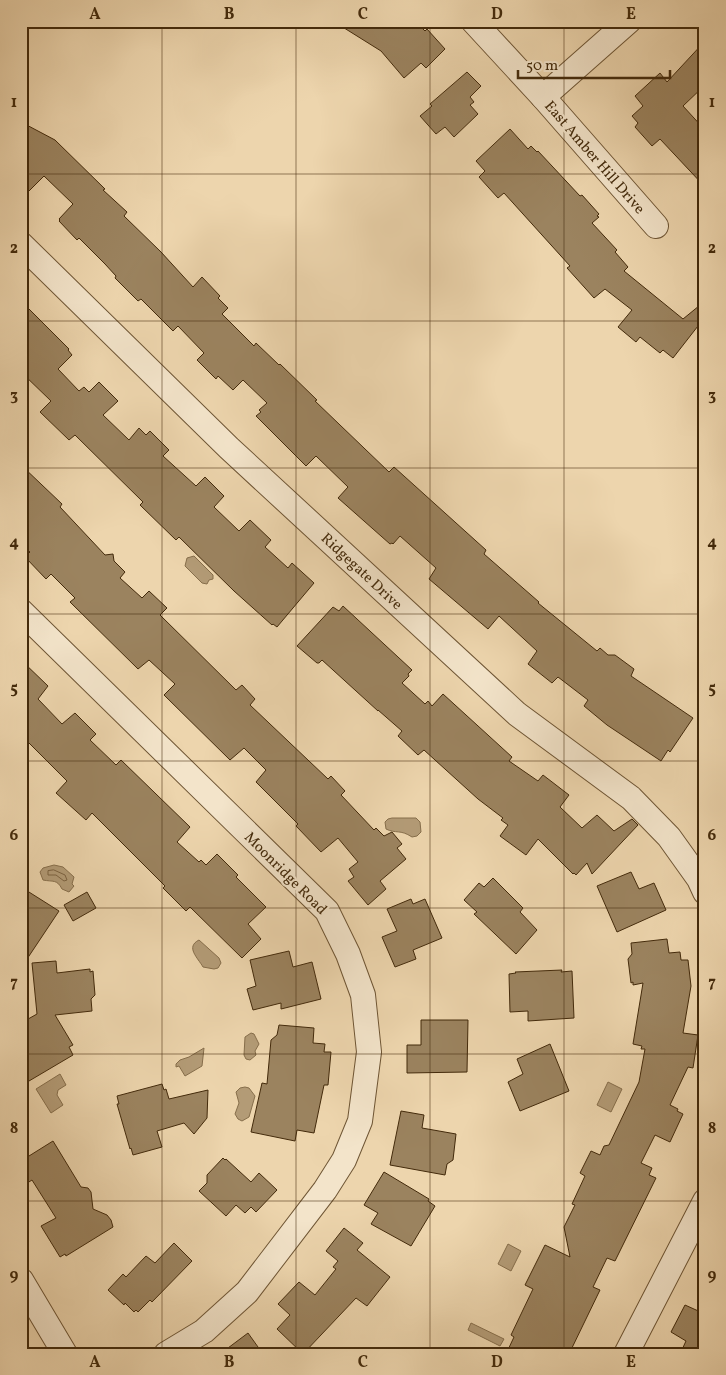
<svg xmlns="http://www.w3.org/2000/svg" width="726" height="1375" font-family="Vollkorn,serif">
<rect width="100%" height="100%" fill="#edd5ad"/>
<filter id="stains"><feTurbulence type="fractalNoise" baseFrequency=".004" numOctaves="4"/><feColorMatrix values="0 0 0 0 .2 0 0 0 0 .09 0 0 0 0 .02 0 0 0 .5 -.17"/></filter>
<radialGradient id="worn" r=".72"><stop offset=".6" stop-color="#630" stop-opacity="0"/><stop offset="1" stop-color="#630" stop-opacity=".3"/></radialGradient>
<g fill="#b39b76" stroke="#866e4b">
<path d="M194,556L213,575V579L209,580L207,584L202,583L185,566L187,558Z"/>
<path d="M392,818H416L420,822L421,832L417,836L412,837C400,829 396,834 386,829L385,822L388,819Z"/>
<path d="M54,865L63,867L74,877L72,884L74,886L69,892L62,889C57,879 53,882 43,880L40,872L43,868Z"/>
<path d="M199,940L219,958L221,963L218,968L214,969L203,967C198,958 185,947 199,940Z"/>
<path d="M251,1033L254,1034L259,1044L255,1051L256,1055L250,1060L246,1059L244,1055L245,1037Z"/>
<path d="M204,1048L202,1066L185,1076L179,1066L176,1067V1064L180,1060L189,1057Z"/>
<path d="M60,1074L66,1085L58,1090L57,1095L63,1105L51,1113L36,1089Z"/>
<path d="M608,1082L622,1089L611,1112L597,1105Z"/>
<path d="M245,1087L249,1088L255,1096L249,1117L242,1121L238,1119L235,1114L239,1103L236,1092L240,1088Z"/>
<path d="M508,1244L521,1251L511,1271L498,1264Z"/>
<path d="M471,1323L504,1339L500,1346L468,1330Z"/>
</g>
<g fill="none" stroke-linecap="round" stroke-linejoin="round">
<path stroke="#7b6240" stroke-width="1" d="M54,870L65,875L67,880L64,881L56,875H48V871Z"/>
</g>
<g fill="#9b835f" stroke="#432a0b">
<path d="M333,21H415L425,31L427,29L445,49L426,68L421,63L404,78L381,51Z"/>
<path d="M705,41V85L683,106L705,130V187L660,139L652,146L635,127L638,123L632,116L643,106L635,96L660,73L667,82Z"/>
<path d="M467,72L481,86L470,97L474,102L470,105L478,114L454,137L445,127L436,134L420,116L432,106L430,104Z"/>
<path d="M21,122L55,140L105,189L103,190L127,212L124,216L161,252L193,287L202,277L220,296L218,298L228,308L222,314L254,346L256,343L279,365L280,364L317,400L315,401L389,472L394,467L486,550L484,554L539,602L538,603L597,651L600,648L608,655H615L634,669L631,676L693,718L670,752L668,750L661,761L607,725L584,706L588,700L558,677L552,683L528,664L537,651L499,616L488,629L429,579L436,568L400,536L393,544L392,543L390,544L338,498L348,487L316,456L306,466L256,416L261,412L259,410L267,403L243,380L233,390L218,376L216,379L197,360L204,353L178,326L173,331L141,299L138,301L115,278L116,276L105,264L79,238L77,240L59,221L60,220L59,219L73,204L44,176L21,199Z"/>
<path d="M510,129L528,149L531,146L537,152L538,151L580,196L582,195L599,214L597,216L599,217L592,223L617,250L615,252L628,267L624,271L683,319L705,301V317L673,358L663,350L660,353L640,337L636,342L618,327L632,310L605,289L594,298L567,268L570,266L504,193L498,198L479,177L485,171L476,161Z"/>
<path d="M21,301L69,349L68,350L72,355L58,369L79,391L84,387L89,392L99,382L118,401L103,415L129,440L139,428L146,435L150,431L169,450L163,456L196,486L205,477L224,496L214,507L239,531L250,520L271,540L265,547L288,568L292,563L314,583L277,627L273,624L272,625L234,591L179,537L176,540L140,505L143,502L75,435L69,440L40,412L51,401L21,372Z"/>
<path d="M21,465L62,504L60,507L105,555L113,554L114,561L125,572L120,578L142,598L149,591L167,608L160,615L236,690L242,685L255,699L250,705L328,779L331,776L345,791L341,795L374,830L376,828L384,836L392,832L402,844L397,848L406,859L380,881L386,889L368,905L348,881L354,877L349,869L358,862L338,838L321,852L296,826L298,824L256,782L266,770L244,748L230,760L164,695L175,684L149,660L138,669L70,602L75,598L51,574L46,579L25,557L30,552L21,544Z"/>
<path d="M343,606L412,670L408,674L409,676L402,683L425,704L428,701L432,706L443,694L512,757L509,761L538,781L543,775L569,795L560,807L582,828L597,815L614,831L632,819L638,825L592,874L587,863L576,875L574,873L573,874L538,839L526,855L500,836L508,825L501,820L503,818L478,799L424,750L418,755L398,736L402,731L378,710V711L322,660L319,663H317L297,646L333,607L339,611Z"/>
<path d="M21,660L48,686L38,699L62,724L75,713L96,734L90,740L116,765L121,760L190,827L177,842L199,862L201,860L206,865L217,854L238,875L236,877L266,907L248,924L261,939L242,958L190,907L186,911L163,888L165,886L92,813L86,820L56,793L67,781L21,735Z"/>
<path d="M631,872L639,889L654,883L666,910L617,932L597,886Z"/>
<path d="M493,878L523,908L520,912L537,930L516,954L474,914L477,912L464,900L479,883L484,887Z"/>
<path d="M21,887L59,911L21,968Z"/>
<path d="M87,892L96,908L73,921L64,905Z"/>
<path d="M411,899L413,904L425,899L442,938L413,950L416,959L395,967L382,937L397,931L387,909Z"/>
<path d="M667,939L669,953L680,952L681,960H688L691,986L683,1033L698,1035L693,1068L688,1067L670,1105L678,1109L677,1111L683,1114L670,1142L655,1135L641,1163L652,1168L649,1175L656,1178L615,1261L607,1258L593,1287L600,1290L569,1354H506L514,1337L511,1335L533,1289L525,1285L545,1245L570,1257L564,1227L575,1205L572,1204L585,1176L580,1173L591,1151L600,1155L604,1146L609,1145L639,1082L645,1049H641L642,1046L633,1044L643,983L633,985V982L631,983L628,959L632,954L631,943Z"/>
<path d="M289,951L293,967L312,962L321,999L281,1009V1003L253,1010L247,989L256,986L250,960Z"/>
<path d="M56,961L57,973L90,969V972L93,971L95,995L91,999L92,1011L55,1015L73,1045L69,1047L73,1055L29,1081L21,1068V1023L37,1014L32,963Z"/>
<path d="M562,970L561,972L572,971L574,1018L528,1021V1011L510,1012L509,974L516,973L515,972Z"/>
<path d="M421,1020H468L467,1072L407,1073V1045H421Z"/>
<path d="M279,1025L314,1028L313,1043L325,1044L324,1052H331L328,1085H324L314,1133L297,1130L295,1141L251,1132L262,1083L267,1084L271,1040L277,1035Z"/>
<path d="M550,1044L569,1091L520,1111L508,1082L523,1074L517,1059Z"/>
<path d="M162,1084L164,1090L166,1089L169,1099L208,1090L207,1118L194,1134L184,1123L157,1131L162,1147L133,1155L131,1148L130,1149L117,1104H119L117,1096Z"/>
<path d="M401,1111L424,1115L422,1128L456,1134L453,1160L447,1164L445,1175L390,1165Z"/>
<path d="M53,1141L81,1187L88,1188L91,1192L93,1209L107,1215L111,1220L113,1227L66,1256L65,1254L60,1257L41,1226L56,1218L32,1180L21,1187V1161Z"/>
<path d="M223,1158L225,1160L226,1159L251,1182L259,1173L277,1190L256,1212L251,1207L245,1213L236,1205L226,1216L199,1191L207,1183V1175Z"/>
<path d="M384,1172L429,1199L428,1201L435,1206L411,1246L371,1224L378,1213L364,1205Z"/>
<path d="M344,1228L363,1243L357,1250L390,1277L367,1306L356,1298L303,1354L277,1329L290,1315L278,1304L299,1282L315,1295L336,1269L333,1267L338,1261L326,1251Z"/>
<path d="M174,1243L192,1261L152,1302L150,1300L138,1312L136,1310L134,1312L125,1303L124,1305L108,1290L123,1274L126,1277L146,1256L155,1263Z"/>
<path d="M685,1305L705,1314V1354H680L686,1341L671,1332Z"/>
<path d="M248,1333L263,1354H220Z"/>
</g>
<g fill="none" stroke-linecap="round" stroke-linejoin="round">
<defs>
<g id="minor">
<path d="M473,21L543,97L656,226"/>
<path d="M543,97L629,21"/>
<path d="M21,244L229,448L517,714L631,798L669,837L699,879L705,892"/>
<path d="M21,611L327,911L348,954L363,995L369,1052L360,1121L344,1160L325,1190L247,1292L204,1331L166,1354"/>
<path d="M21,1280L65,1354"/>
<path d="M626,1354L705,1201"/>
</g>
</defs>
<use href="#minor" stroke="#6e5534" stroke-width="26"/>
<use href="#minor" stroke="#f3e4ca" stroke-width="24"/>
</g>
<path fill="none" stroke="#432a0b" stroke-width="1" stroke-opacity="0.55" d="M162,21V1354M296,21V1354M430,21V1354M564,21V1354M21,174H705M21,321H705M21,468H705M21,614H705M21,761H705M21,908H705M21,1054H705M21,1201H705"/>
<g text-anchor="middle" stroke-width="4.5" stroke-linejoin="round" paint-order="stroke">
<g font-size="15" fill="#432a0b" stroke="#f3e4ca">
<text transform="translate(595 157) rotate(49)" y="5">East Amber Hill Drive</text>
<text transform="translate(362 571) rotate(43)" y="5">Ridgegate Drive</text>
<text transform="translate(286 873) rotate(45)" y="5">Moonridge Road</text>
</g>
</g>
<rect width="726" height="1375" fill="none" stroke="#edd5ad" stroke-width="55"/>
<path d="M518 70v8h152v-8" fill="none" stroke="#432a0b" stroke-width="2.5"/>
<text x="526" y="70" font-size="15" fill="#432a0b" stroke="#f3e4ca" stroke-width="4" paint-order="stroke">50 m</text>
<rect x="28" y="28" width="670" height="1320" fill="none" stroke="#432a0b" stroke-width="2"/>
<g font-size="16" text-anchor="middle" font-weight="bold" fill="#432a0b">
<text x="95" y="19">A</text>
<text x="229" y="19">B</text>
<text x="363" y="19">C</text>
<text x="497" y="19">D</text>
<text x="631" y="19">E</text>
<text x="14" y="107">1</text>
<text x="712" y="107">1</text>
<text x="14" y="253">2</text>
<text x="712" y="253">2</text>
<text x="14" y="400">3</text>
<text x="712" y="400">3</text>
<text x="14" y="547">4</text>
<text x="712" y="547">4</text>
<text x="14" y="693">5</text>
<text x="712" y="693">5</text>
<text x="14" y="840">6</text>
<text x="712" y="840">6</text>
<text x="14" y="987">7</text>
<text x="712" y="987">7</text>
<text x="14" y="1133">8</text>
<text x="712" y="1133">8</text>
<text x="14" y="1280">9</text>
<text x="712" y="1280">9</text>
<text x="95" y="1367">A</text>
<text x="229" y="1367">B</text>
<text x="363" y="1367">C</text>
<text x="497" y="1367">D</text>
<text x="631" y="1367">E</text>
</g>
<rect width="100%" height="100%" filter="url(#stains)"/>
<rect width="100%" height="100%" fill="url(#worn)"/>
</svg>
